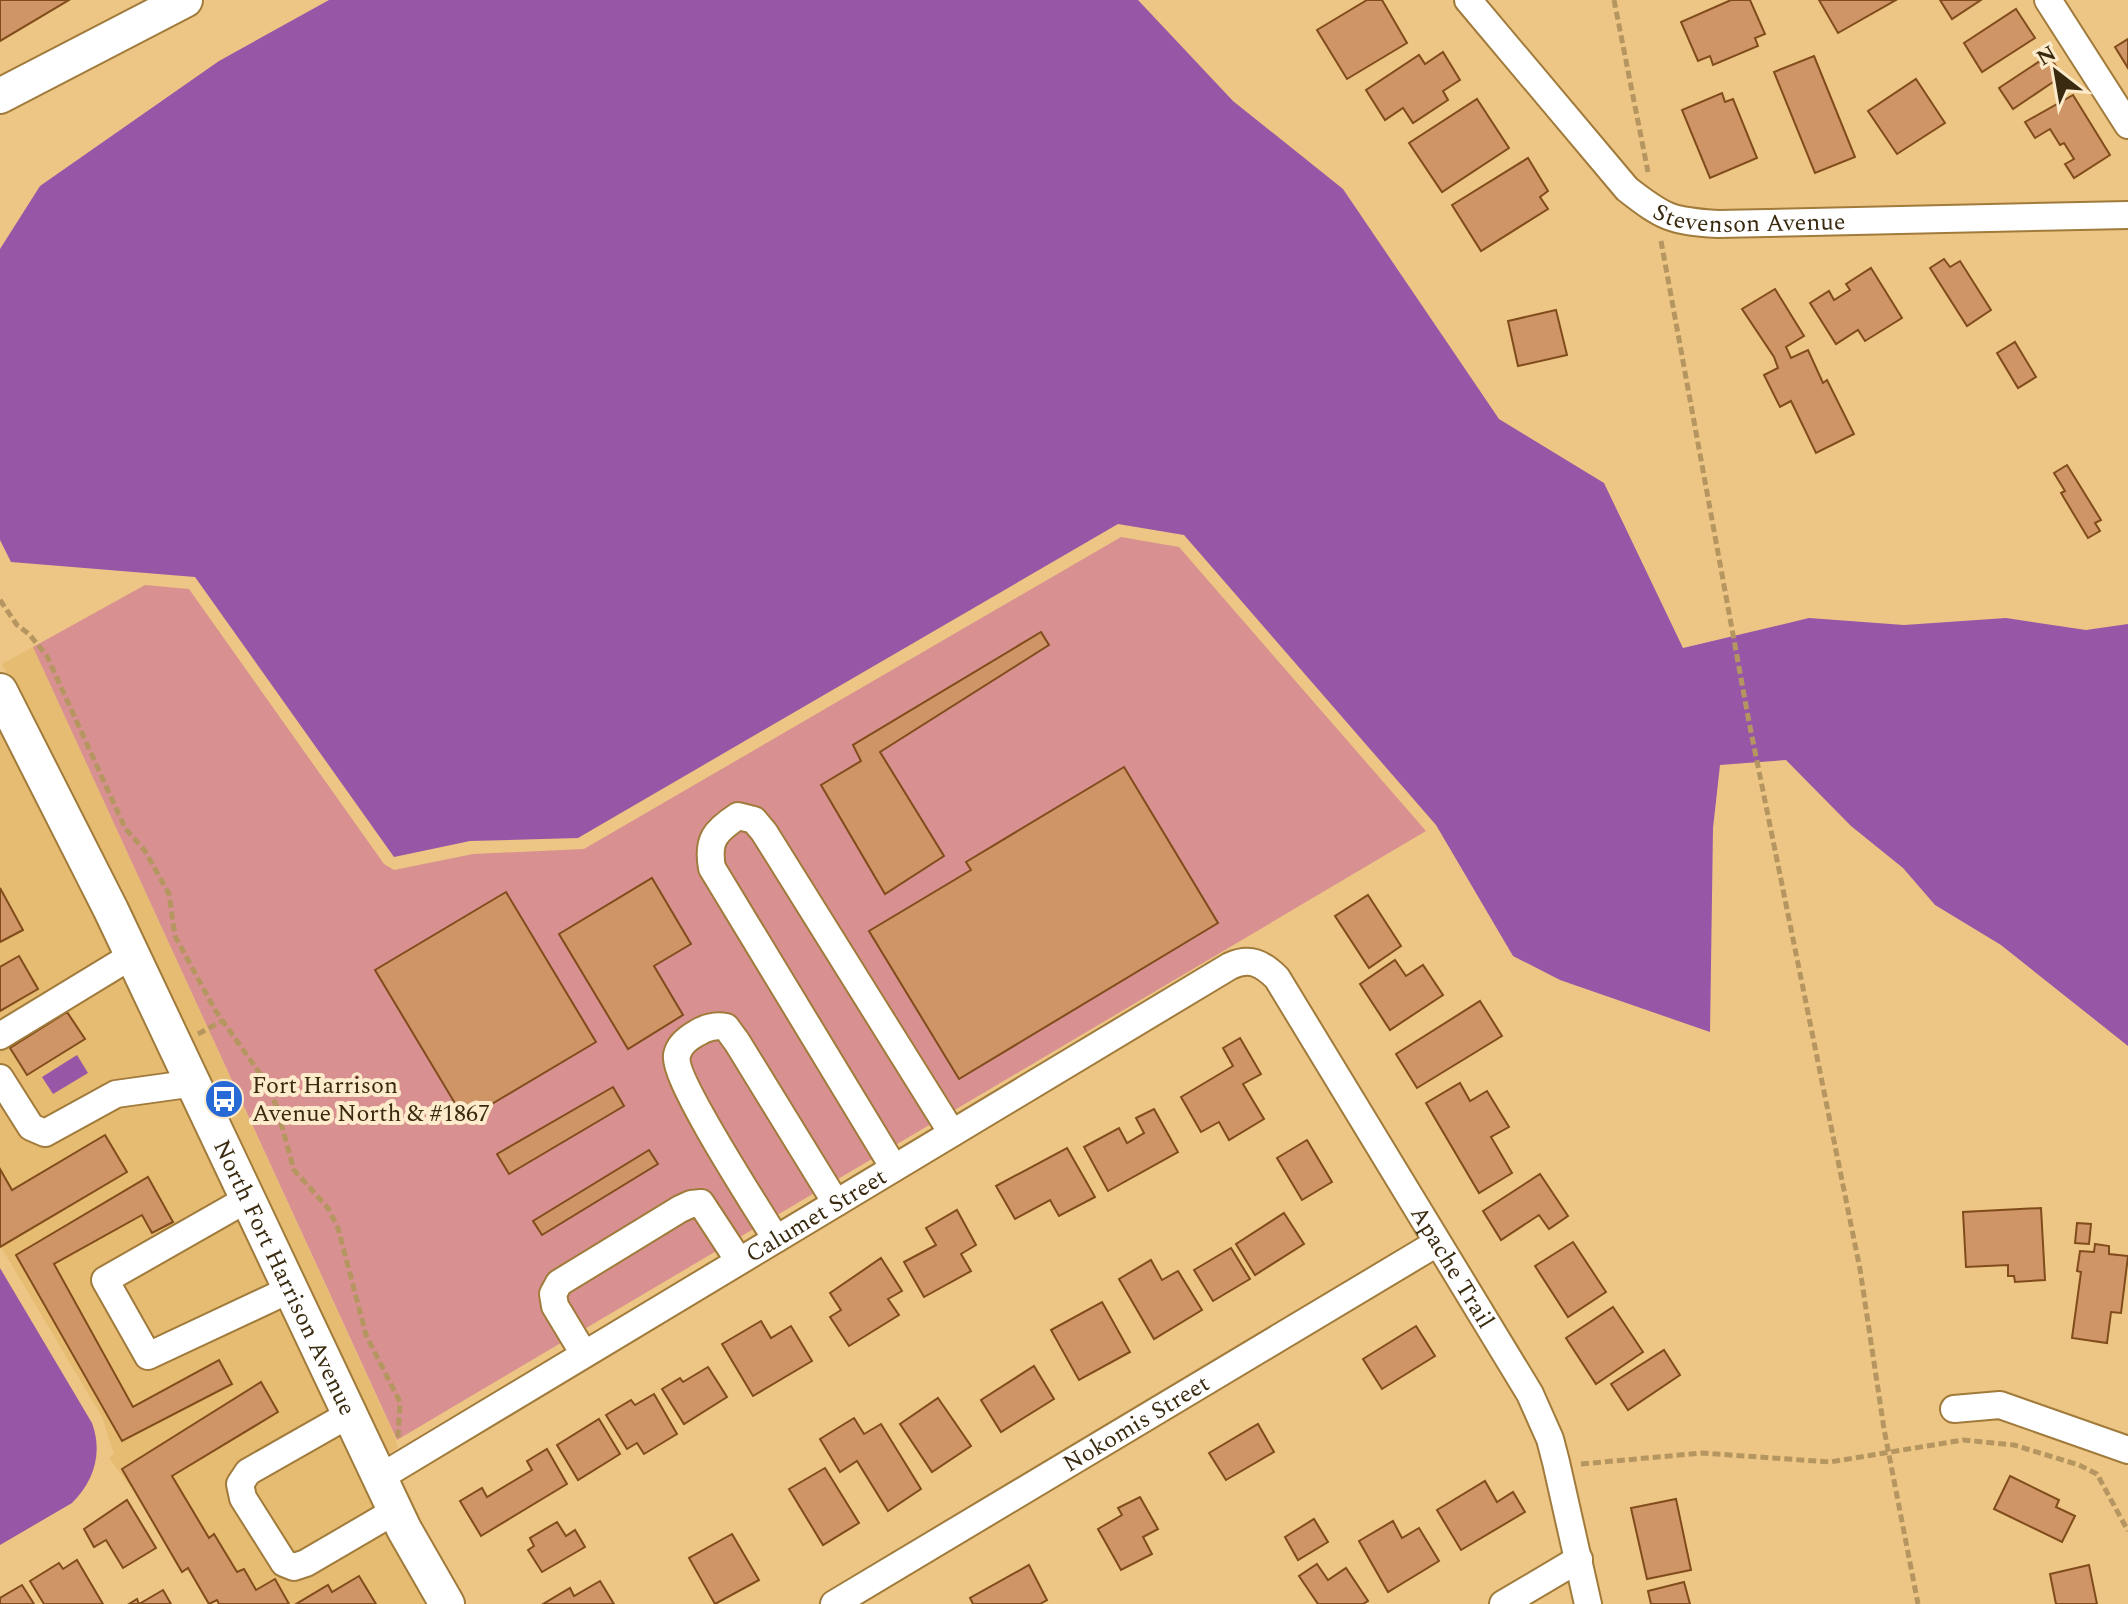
<svg xmlns="http://www.w3.org/2000/svg" width="2128" height="1604" font-family="Spectral,serif">
<rect width="100%" height="100%" fill="#edc685"/>
<g fill="#e6bb72">
<path d="M33,647L393,1433L398,1448L384,1456L124,905L2,664Z"/>
<path d="M0,721L431,1604H219L109,1458L114,1454L102,1417L0,1245Z"/>
</g>
<path fill="#d89190" d="M1121,537L1179,547L1426,831L397,1440L33,647L145,585L189,589L384,864L394,870L473,854L584,849Z"/>
<g fill="#9757a6">
<path d="M329,0H1138L1233,101L1343,189L1499,419L1604,483L1683,648L1809,618L1904,625L2006,618L2086,630L2128,624V1046L2001,945L1935,905L1903,868L1851,826L1786,760L1720,765L1713,828L1710,1032L1560,980L1513,956L1436,825L1184,535L1118,524L578,838L470,841L394,857L195,577L11,562L0,540V249L40,186L219,61Z"/>
<path d="M77,1055L88,1073L53,1094L42,1077Z"/>
<path d="M0,1268L92,1423C103,1453 94,1481 72,1503L0,1545Z"/>
</g>
<g fill="#cf9566" stroke="#814c1b" stroke-width="2">
<path d="M0,0H69L0,41Z"/>
<path d="M1367,0H1382L1407,43L1347,79L1317,30Z"/>
<path d="M1731,0H1750L1765,34L1755,38L1758,46L1713,65L1710,56L1698,61L1681,22Z"/>
<path d="M1819,0H1896L1838,33Z"/>
<path d="M1940,0H1981L1952,19Z"/>
<path d="M2016,9L2035,38L1982,72L1964,43Z"/>
<path d="M2128,39V68L2115,47Z"/>
<path d="M1443,52L1460,80L1443,91L1448,100L1413,123L1403,108L1385,120L1366,90L1419,55L1425,64Z"/>
<path d="M2049,55L2062,76L2013,109L1999,88Z"/>
<path d="M1814,56L1855,157L1815,173L1774,72Z"/>
<path d="M1916,79L1945,123L1897,154L1868,111Z"/>
<path d="M1722,93L1725,102L1733,99L1757,158L1710,178L1682,110Z"/>
<path d="M2073,95L2110,155L2074,178L2065,164L2074,159L2064,143L2060,145L2050,129L2035,138L2025,122Z"/>
<path d="M1477,99L1509,148L1442,192L1409,143Z"/>
<path d="M1528,158L1548,191L1540,197L1548,209L1481,251L1452,205Z"/>
<path d="M1944,259L1950,267L1960,261L1991,310L1967,326L1930,268Z"/>
<path d="M1871,268L1902,318L1865,341L1858,330L1836,344L1810,303L1829,291L1834,300L1850,290L1846,284Z"/>
<path d="M1775,289L1804,336L1786,347L1791,358L1808,350L1823,383L1827,380L1854,434L1816,453L1791,401L1780,407L1764,375L1778,368L1774,357L1742,309Z"/>
<path d="M1556,310L1567,355L1518,366L1508,321Z"/>
<path d="M2015,342L2036,377L2018,388L1997,353Z"/>
<path d="M2067,465L2101,520L2095,523L2100,531L2088,538L2061,493L2065,491L2054,473Z"/>
<path d="M1041,632L1049,645L880,752L944,856L885,894L821,785L861,761L853,745Z"/>
<path d="M1124,767L1218,923L959,1079L869,931L971,870L966,862Z"/>
<path d="M652,878L691,944L654,966L683,1015L628,1049L559,934Z"/>
<path d="M0,888L23,930L0,942Z"/>
<path d="M506,892L596,1042L465,1120L375,970Z"/>
<path d="M1368,895L1401,946L1369,968L1335,916Z"/>
<path d="M19,956L38,989L0,1011V967Z"/>
<path d="M1395,960L1406,976L1423,965L1443,995L1390,1030L1360,984Z"/>
<path d="M1480,1001L1502,1036L1417,1088L1396,1054Z"/>
<path d="M67,1012L85,1039L27,1075L10,1048Z"/>
<path d="M1240,1038L1261,1074L1243,1084L1264,1119L1229,1140L1219,1122L1201,1132L1181,1097L1233,1066L1223,1048Z"/>
<path d="M1460,1083L1470,1101L1487,1091L1509,1127L1491,1137L1512,1173L1479,1193L1426,1103Z"/>
<path d="M613,1087L624,1106L509,1174L497,1154Z"/>
<path d="M1154,1109L1178,1152L1108,1191L1084,1147L1119,1128L1127,1143L1144,1133L1136,1118Z"/>
<path d="M105,1135L127,1172L0,1247V1169L12,1190Z"/>
<path d="M1307,1140L1332,1182L1302,1200L1277,1158Z"/>
<path d="M1067,1148L1095,1197L1059,1216L1050,1200L1015,1219L996,1186Z"/>
<path d="M649,1150L658,1164L542,1235L533,1221Z"/>
<path d="M1540,1174L1568,1216L1549,1229L1539,1215L1501,1240L1483,1211Z"/>
<path d="M148,1177L173,1222L152,1233L142,1215L54,1264L133,1407L219,1360L232,1384L122,1441L16,1255Z"/>
<path d="M2041,1208L2045,1280L2015,1282L2014,1276H2008V1265L1966,1267L1963,1212Z"/>
<path d="M957,1210L976,1245L961,1254L971,1271L924,1297L904,1262L936,1245L926,1228Z"/>
<path d="M1284,1213L1304,1244L1255,1275L1236,1244Z"/>
<path d="M2077,1223L2091,1224L2089,1244L2075,1243Z"/>
<path d="M1573,1242L1606,1292L1568,1317L1535,1266Z"/>
<path d="M2095,1244L2109,1246V1254L2128,1256L2121,1313L2111,1312L2107,1343L2072,1338L2081,1272L2077,1271L2080,1251L2094,1252Z"/>
<path d="M1231,1248L1250,1279L1213,1301L1194,1270Z"/>
<path d="M881,1258L902,1291L888,1299L899,1315L849,1346L830,1317L841,1310L830,1293Z"/>
<path d="M1151,1260L1162,1280L1178,1271L1202,1310L1154,1339L1119,1279Z"/>
<path d="M1102,1302L1130,1352L1079,1380L1051,1330Z"/>
<path d="M1613,1307L1643,1352L1596,1384L1566,1338Z"/>
<path d="M761,1321L771,1338L791,1326L812,1361L753,1396L722,1344Z"/>
<path d="M1416,1326L1435,1356L1382,1389L1363,1359Z"/>
<path d="M1664,1350L1680,1375L1628,1410L1611,1384Z"/>
<path d="M1034,1366L1054,1399L1001,1432L981,1400Z"/>
<path d="M708,1367L727,1397L684,1424L662,1389L680,1378L683,1382Z"/>
<path d="M261,1382L278,1412L172,1476L209,1538L214,1534L237,1572L244,1569L256,1590L275,1579L289,1604H219L217,1600L209,1604L188,1568L182,1572L122,1469Z"/>
<path d="M654,1394L677,1434L644,1454L637,1443L627,1449L606,1415L631,1400L635,1405Z"/>
<path d="M938,1398L971,1446L932,1472L900,1424Z"/>
<path d="M854,1418L864,1434L881,1424L921,1489L888,1511L857,1461L840,1472L820,1439Z"/>
<path d="M599,1419L620,1454L578,1480L557,1445Z"/>
<path d="M1258,1424L1274,1452L1226,1480L1209,1453Z"/>
<path d="M547,1449L567,1484L481,1536L460,1501L482,1488L487,1497L532,1470L527,1461Z"/>
<path d="M825,1468L859,1523L823,1545L789,1489Z"/>
<path d="M2010,1476L2059,1500L2056,1507L2075,1516L2062,1542L1994,1509Z"/>
<path d="M1485,1481L1497,1502L1513,1492L1525,1512L1461,1550L1437,1510Z"/>
<path d="M1140,1497L1158,1529L1143,1537L1152,1554L1121,1570L1098,1529L1122,1515L1118,1508Z"/>
<path d="M1676,1499L1691,1570L1647,1579L1631,1508Z"/>
<path d="M127,1500L156,1548L123,1568L106,1540L94,1547L84,1529Z"/>
<path d="M1314,1519L1328,1542L1298,1560L1285,1537Z"/>
<path d="M1393,1521L1402,1538L1419,1528L1439,1561L1388,1592L1359,1541Z"/>
<path d="M557,1522L566,1536L575,1530L585,1547L542,1572L528,1550L534,1546L530,1538Z"/>
<path d="M732,1534L759,1580L715,1604L689,1558Z"/>
<path d="M77,1560L103,1604H44L30,1581L59,1563L63,1569Z"/>
<path d="M1317,1564L1328,1580L1346,1568L1368,1601L1363,1604H1318L1299,1576Z"/>
<path d="M1029,1565L1047,1600L1040,1604H973L970,1598Z"/>
<path d="M2089,1565L2097,1604H2056L2050,1574Z"/>
<path d="M359,1576L376,1604H296L328,1585L332,1592Z"/>
<path d="M600,1581L614,1604H543L570,1588L574,1596Z"/>
<path d="M1684,1582L1690,1604H1651L1648,1591Z"/>
<path d="M22,1585L34,1604H0V1598Z"/>
<path d="M163,1590L171,1604H129L137,1599L139,1604Z"/>
</g>
<g fill="none" stroke-linecap="round" stroke-linejoin="round">
<defs>
<g id="minor">
<path id="s1" d="M1468,0L1627,189C1664,218 1671,221 1718,224L2128,215"/>
<path d="M2048,0L2128,125"/>
<path d="M0,1036L133,955"/>
<path d="M0,1078L31,1127L45,1133L116,1094L195,1083"/>
<path d="M894,1168L712,868C707,840 715,831 738,816L754,820L764,832L952,1133"/>
<path d="M249,1198L105,1280L148,1356L291,1289"/>
<path d="M776,1239C759,1211 672,1078 677,1055C679,1045 688,1038 697,1033C707,1027 715,1025 726,1027L737,1042L836,1203"/>
<path d="M584,1354L555,1306L553,1294L559,1283L680,1209L691,1204L701,1203L739,1261"/>
<path d="M1954,1409L2000,1405L2128,1450"/>
<path d="M350,1414L248,1472L240,1484L243,1498L284,1563L294,1567L306,1563L395,1511"/>
<path id="s2" d="M379,1478L1230,966C1250,957 1262,963 1277,978L1530,1394L1550,1439L1556,1462L1588,1604"/>
<path id="s3" d="M834,1604L1437,1243"/>
<path d="M1503,1604L1579,1559"/>
</g>
<g id="major">
<path d="M0,96L185,0"/>
<path id="s4" d="M0,691L111,910L404,1529L447,1604"/>
</g>
</defs>
<use href="#minor" stroke="#a07b3b" stroke-width="30"/>
<use href="#major" stroke="#a07b3b" stroke-width="38"/>
<g stroke="#b59661" stroke-width="5" stroke-dasharray="8 4" stroke-linecap="butt">
<path d="M1614,0L1648,172"/>
<path d="M1661,241L1749,722L1860,1269L1884,1429L1918,1604"/>
<path d="M0,600L17,625L29,634L47,656L125,828L145,851L169,894L175,936L215,1010L263,1078L276,1105L294,1170L328,1208L338,1228L366,1335L400,1402L398,1438"/>
<path d="M198,1034L222,1021"/>
<path d="M1581,1464L1702,1453L1830,1462L1963,1440L2014,1445L2079,1465L2097,1474L2128,1531"/>
</g>
<use href="#minor" stroke="#fff" stroke-width="26"/>
<use href="#major" stroke="#fff" stroke-width="34"/>
</g>
<defs>
<symbol id="bus-disc" viewBox="-11 -11 22 22"><circle r="9.5" fill="#276ad6" stroke="#feebcb"/><path d="M-5-6H5V4H4V6H2V4H-2V6H-4V4H-5ZM-3.5-4V0h7V-4ZM-3.5 1.2v1.5H-2V1.2ZM2 1.2v1.5H3.5V1.2Z" fill="#fff"/></symbol>
</defs>
<g fill-rule="evenodd">
<use href="#bus-disc" x="202" y="1077" width="44" height="44"/>
</g>
<g text-anchor="middle" stroke-width="8" stroke-linejoin="round" paint-order="stroke">
<g font-size="24" fill="#3a2b10" stroke="#feebcb">
<text dy="8" stroke="none"><textPath href="#s1" startOffset="378">Stevenson Avenue</textPath></text>
<text dy="8" stroke="none"><textPath href="#s2" startOffset="510">Calumet Street</textPath></text>
<text dy="8" stroke="none"><textPath href="#s2" startOffset="1384">Apache Trail</textPath></text>
<text dy="8" stroke="none"><textPath href="#s4" startOffset="652">North Fort Harrison Avenue</textPath></text>
<text dy="8" stroke="none"><textPath href="#s3" startOffset="352">Nokomis Street</textPath></text>
</g>
<g font-size="24" fill="#3a2b10" stroke="#feebcb" text-anchor="start">
<text x="252" y="1093">Fort Harrison<tspan x="252" dy="28">Avenue North &amp; #1867</tspan></text>
</g>
</g>
<g transform="translate(2056 72) rotate(329)" stroke="#feebcb" stroke-width="6" paint-order="stroke">
<path d="M0-6L14 30L0 20L-14 30Z" fill="#3a2b10"/>
<text y="-12" font-size="22" font-weight="bold" text-anchor="middle" fill="#3a2b10">N</text>
</g>
</svg>
